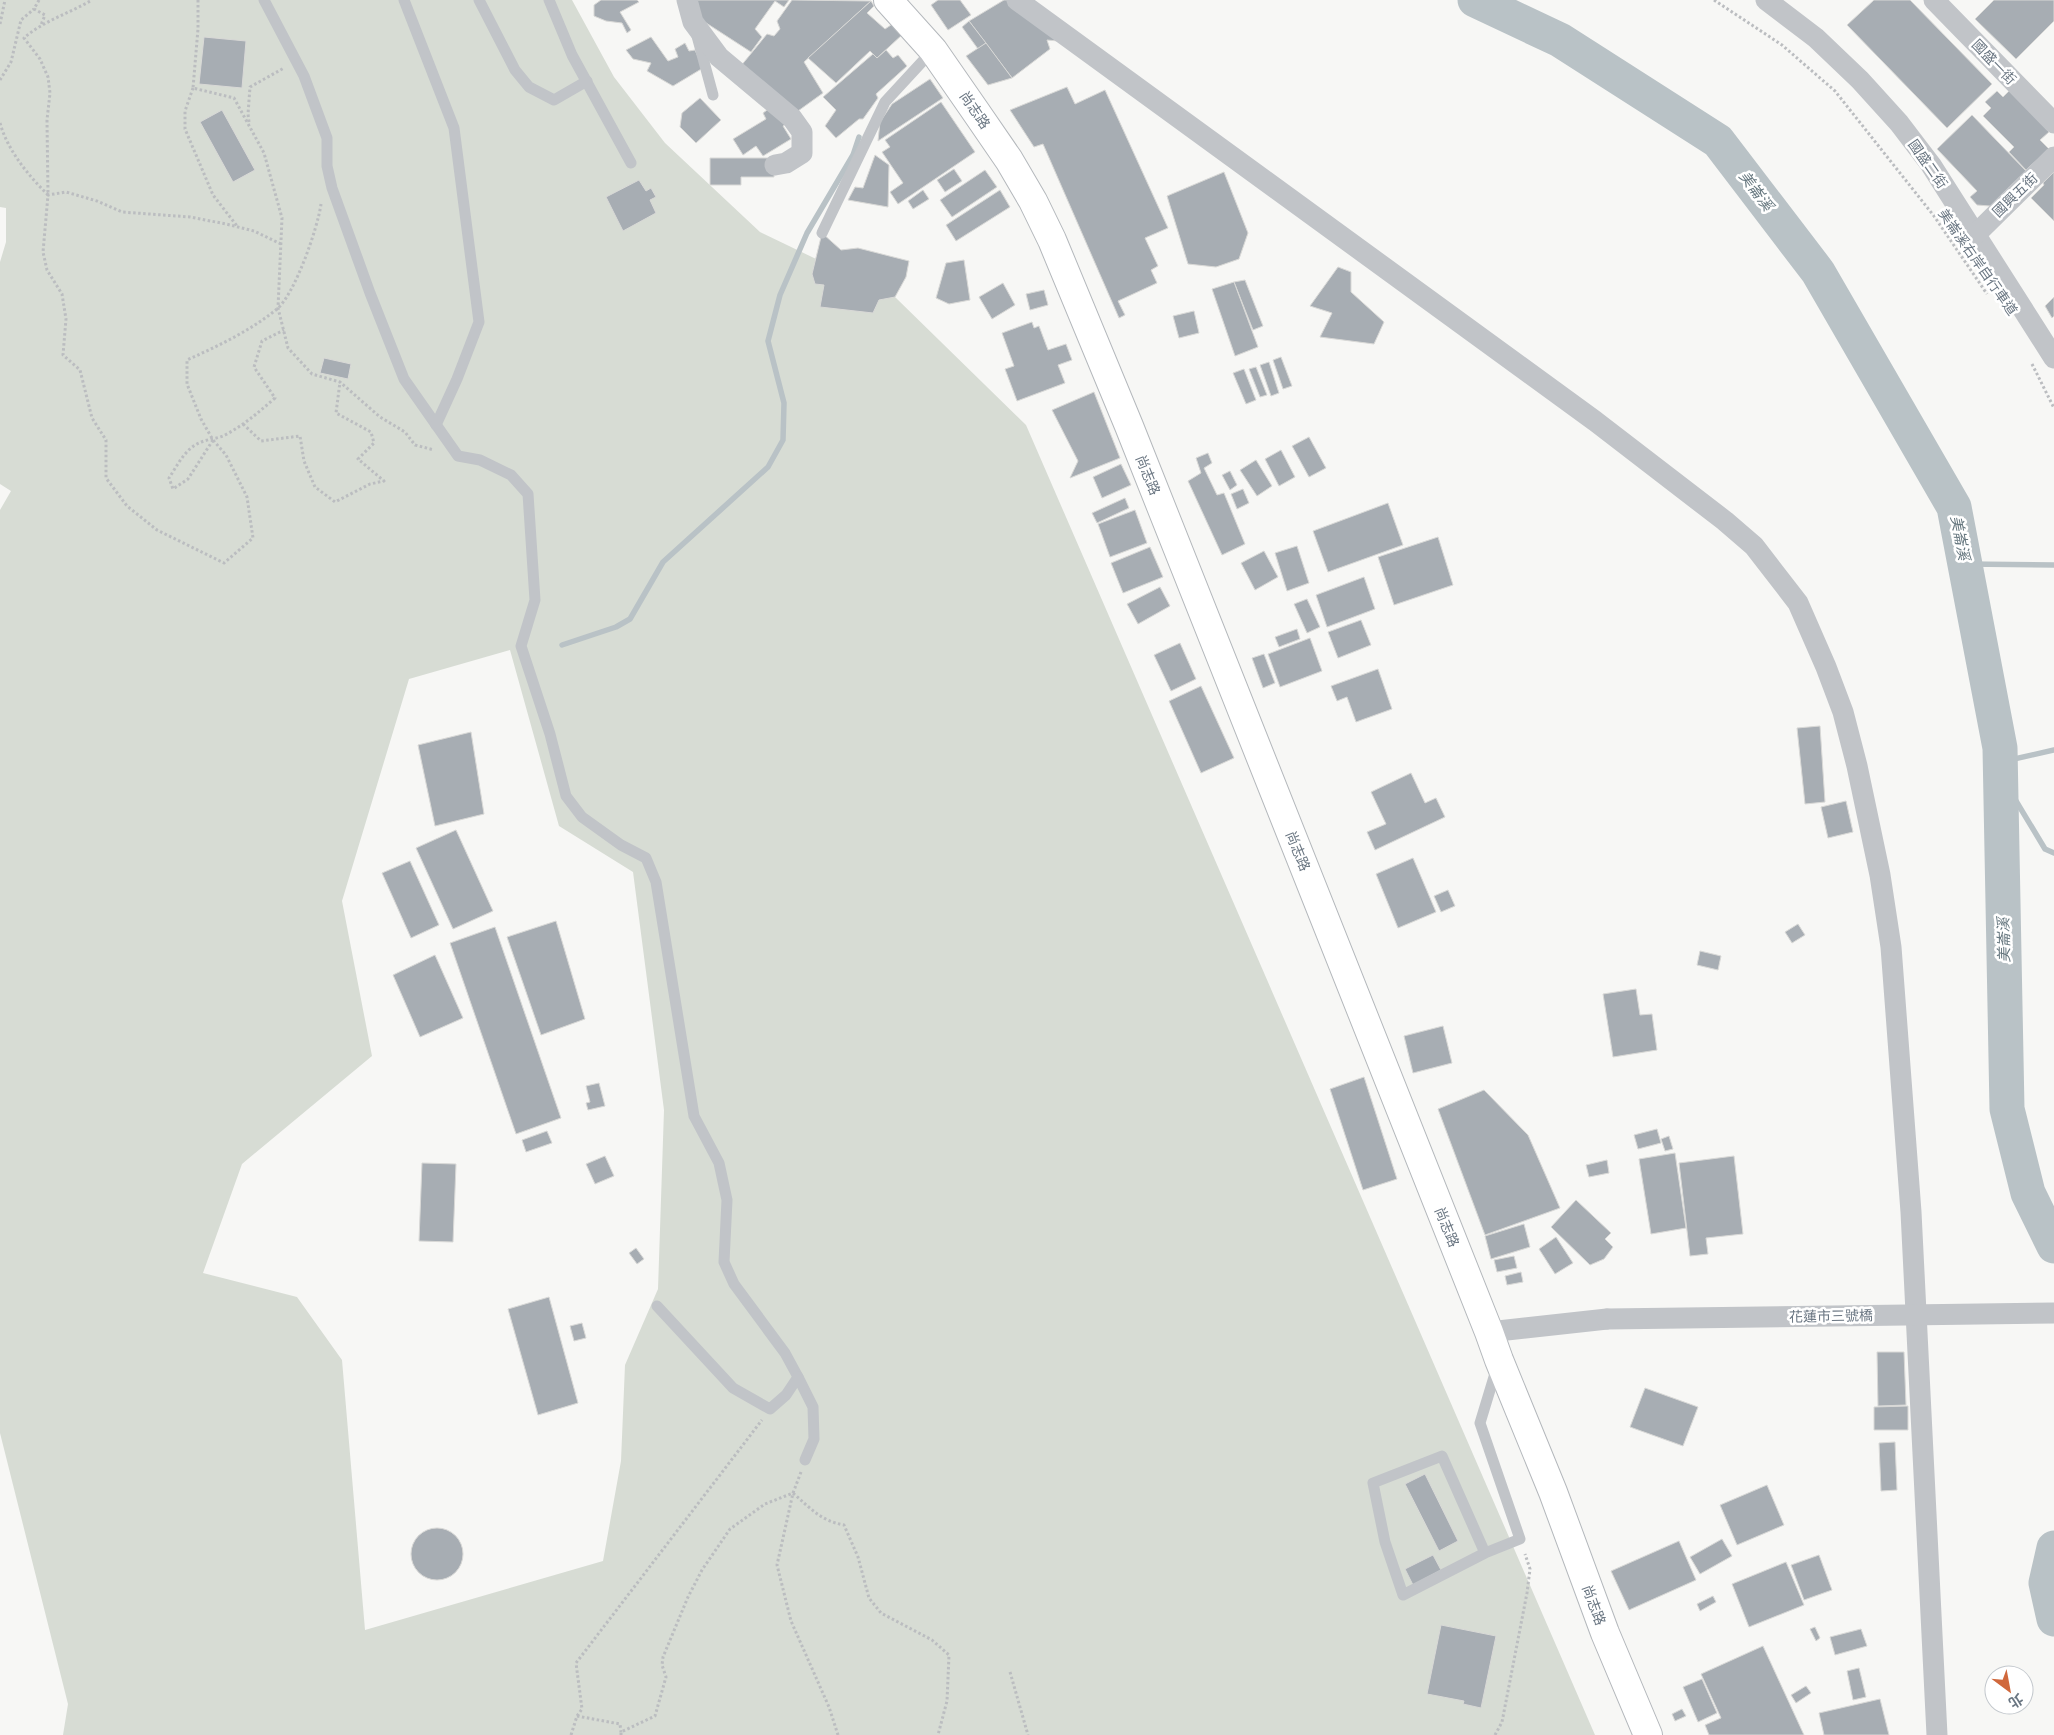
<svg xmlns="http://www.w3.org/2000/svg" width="2054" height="1735" font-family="'IBM Plex Sans','Noto Sans TC',sans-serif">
<rect width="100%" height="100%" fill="#f7f7f5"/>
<path fill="#d7dcd4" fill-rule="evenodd" d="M0,0H572L614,77L665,143L760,232L895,297L1026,425L1595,1735H63L68,1704L0,1433V510L11,491L0,484V262L6,242V208L0,207ZM510,650L559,826L633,872L664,1110L658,1289L625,1365L621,1461L603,1561L365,1630L342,1360L297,1297L203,1273L242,1164L372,1056L342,901L409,679Z"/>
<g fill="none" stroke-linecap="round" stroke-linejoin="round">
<g stroke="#b9c2c6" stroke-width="5.5">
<path d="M1965,564L2054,565"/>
<path d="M562,645L616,627L630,619L663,562L768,467L783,440L784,403L768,341L780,295L807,233L853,155L859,137"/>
<path d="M2001,762L2054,750"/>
<path d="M2001,776L2045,849L2054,853"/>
</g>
<g stroke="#b9c2c6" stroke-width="35">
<path d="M1475,0L1560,40L1718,141L1818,272L1954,507L2000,748L2007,1109L2028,1193L2054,1246"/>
<path d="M2054,1548L2046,1583L2054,1619"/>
</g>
</g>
<g fill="#a7adb3" stroke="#d9d9d7">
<path d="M601,0H637L639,2L620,12L631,30L627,33L622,23L606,21L594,16V5Z"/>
<path d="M694,0H789L784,7L775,1L755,29L762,37L751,52L700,19Z"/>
<path d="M792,0L871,1L804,62L823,93L798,111L740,67L767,34L774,36L780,29L777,21Z"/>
<path d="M938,0H960L971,15L948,30L931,5Z"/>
<path d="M1004,0H1009L1059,41L1047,40L1050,49L1012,78L969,21Z"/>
<path d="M1874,0H1910L1992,84L1947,128L1847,25Z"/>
<path d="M1994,0H2054V21L2016,59L1975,19Z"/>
<path d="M871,1L874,6L867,13L885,29L894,23L903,34L877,58L870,51L836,83L808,58Z"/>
<path d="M969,21L986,43L978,49L962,27Z"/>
<path d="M204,37L246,41L242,88L199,84Z"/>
<path d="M651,37L668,61L678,57L675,49L685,43L689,51L695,50L703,68L673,86L647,71L651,63L633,59L626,50Z"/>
<path d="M986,43L1012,78L988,85L966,56Z"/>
<path d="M886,50L893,58L898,55L907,66L876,94L878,98L863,119H859L836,138L825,126L836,110L823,97L873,54L877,58Z"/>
<path d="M930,79L943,98L878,141L880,122L892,104Z"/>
<path d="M1067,87L1075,104L1105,90L1168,228L1145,238L1158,266L1151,270L1157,283L1118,301L1125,315L1119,318L1043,144L1034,147L1010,110Z"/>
<path d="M2013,87L2049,132L2040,140L2049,149L2026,170L2009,152L2014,147L1983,116L1991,108L1985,102L1997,91L2003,97Z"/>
<path d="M700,98L721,120L696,143L680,127L682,113Z"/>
<path d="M941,102L975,152L898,204L890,192L903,183L882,152L890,147L885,140Z"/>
<path d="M774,105L786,124L783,126L791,139L763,156L756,146L743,155L733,139L766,119L763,113Z"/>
<path d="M222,110L255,170L233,182L200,122Z"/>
<path d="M1972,115L2026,171L1990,206L1977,205L1970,197L1977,191L1937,149Z"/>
<path d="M875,155L889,165L888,207L848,200L855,187L863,188Z"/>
<path d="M710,158H774V177H741V185H710Z"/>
<path d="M954,169L962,181L945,192L937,180Z"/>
<path d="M985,170L997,187L952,217L940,200Z"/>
<path d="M1224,172L1248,233L1239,259L1216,267L1188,264L1167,196Z"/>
<path d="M2054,172V221L2031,198L2044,185L2043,183Z"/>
<path d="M639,180L646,191L651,188L656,197L650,200L656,213L623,231L606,197Z"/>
<path d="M923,190L929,199L913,209L908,201Z"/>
<path d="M1000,190L1010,207L956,241L946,225Z"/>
<path d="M822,233L841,250L858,248L909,261L906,277L895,297L879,300L873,313L820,307L824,285L815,284L812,274Z"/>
<path d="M964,260L970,300L949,304L936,298L946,263Z"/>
<path d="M1338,267L1351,272V292L1384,322L1374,344L1320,337L1332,313L1310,306Z"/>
<path d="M1245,280L1263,326L1253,330L1234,282Z"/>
<path d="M1234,282L1258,347L1235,356L1212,289Z"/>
<path d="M1003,283L1015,305L992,319L979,297Z"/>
<path d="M1044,290L1048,305L1030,310L1026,294Z"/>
<path d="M2054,297V316L2052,318L2045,306Z"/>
<path d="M1194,311L1199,333L1179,338L1173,316Z"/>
<path d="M1032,322L1034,328L1039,326L1048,350L1066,344L1072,360L1058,365L1065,383L1017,401L1005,369L1014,366L1002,333Z"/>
<path d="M1281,357L1292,386L1283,389L1273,360Z"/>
<path d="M324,358L351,364L348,379L320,373Z"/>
<path d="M1269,362L1279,393L1271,396L1260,365Z"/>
<path d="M1256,367L1267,395L1260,397L1249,369Z"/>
<path d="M1244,369L1256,400L1246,404L1233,373Z"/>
<path d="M1094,392L1120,458L1070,478L1078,461L1052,410Z"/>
<path d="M1309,437L1326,468L1309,477L1292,446Z"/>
<path d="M1281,450L1295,477L1279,486L1265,459Z"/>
<path d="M1208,453L1212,463L1204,468L1217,495L1224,493L1245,544L1222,555L1188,481L1201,473L1196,458Z"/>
<path d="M1256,460L1272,486L1257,496L1240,470Z"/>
<path d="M1121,464L1131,485L1102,498L1093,477Z"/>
<path d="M1230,471L1237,485L1230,490L1222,475Z"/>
<path d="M1243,489L1249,503L1237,509L1231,494Z"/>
<path d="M1125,498L1129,508L1097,523L1092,513Z"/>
<path d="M1388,503L1403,545L1328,572L1313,531Z"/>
<path d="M1135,510L1147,543L1110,557L1098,524Z"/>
<path d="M1438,537L1453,585L1394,605L1378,557Z"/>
<path d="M1297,546L1309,583L1287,591L1275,553Z"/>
<path d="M1150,547L1163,577L1123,593L1111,563Z"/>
<path d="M1264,551L1278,577L1255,590L1241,563Z"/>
<path d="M1364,577L1375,609L1327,627L1316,595Z"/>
<path d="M1160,587L1170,606L1138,624L1127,604Z"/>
<path d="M1307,599L1320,627L1307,633L1294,604Z"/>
<path d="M1361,620L1371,645L1338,658L1328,632Z"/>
<path d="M1297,629L1300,639L1279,647L1275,637Z"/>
<path d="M1310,638L1322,671L1280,687L1268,654Z"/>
<path d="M1180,643L1196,679L1171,691L1154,655Z"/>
<path d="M1264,654L1275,683L1263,688L1252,658Z"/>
<path d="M1378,669L1392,709L1356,722L1347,697L1337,701L1331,686Z"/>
<path d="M1201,686L1234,758L1201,773L1169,701Z"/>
<path d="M1820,726L1825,802L1805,804L1797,728Z"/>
<path d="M471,732L484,814L435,826L418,745Z"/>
<path d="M1411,773L1425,803L1436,798L1445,817L1375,850L1367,832L1386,824L1371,792Z"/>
<path d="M1846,801L1853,832L1828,838L1821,807Z"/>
<path d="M456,830L493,911L453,929L416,848Z"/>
<path d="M1413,858L1436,912L1398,928L1376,874Z"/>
<path d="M410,861L439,925L411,938L382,873Z"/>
<path d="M1448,890L1455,906L1441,912L1434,896Z"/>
<path d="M556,921L585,1019L541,1035L507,937Z"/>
<path d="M1798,924L1805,935L1792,943L1785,932Z"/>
<path d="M495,927L561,1118L516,1134L450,943Z"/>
<path d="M1700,951L1721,956L1718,970L1697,965Z"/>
<path d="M435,955L463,1018L420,1037L393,975Z"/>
<path d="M1636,989L1640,1015L1652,1014L1657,1050L1613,1057L1603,994Z"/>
<path d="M1443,1026L1452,1063L1413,1073L1404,1036Z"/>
<path d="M1364,1077L1397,1179L1363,1190L1330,1089Z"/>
<path d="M599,1083L605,1106L588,1110L586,1103L590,1102L586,1086Z"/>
<path d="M1484,1090L1528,1135L1560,1208L1485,1235L1438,1109Z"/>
<path d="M1657,1129L1661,1143L1638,1149L1634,1135Z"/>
<path d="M547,1131L552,1143L526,1152L522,1140Z"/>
<path d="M1669,1136L1673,1149L1665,1151L1661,1139Z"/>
<path d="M1675,1153L1686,1228L1651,1234L1639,1159Z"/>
<path d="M605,1156L614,1176L595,1184L586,1164Z"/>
<path d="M1734,1156L1743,1234L1706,1238L1708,1254L1690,1256L1679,1163Z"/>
<path d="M1607,1160L1609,1173L1589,1177L1586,1165Z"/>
<path d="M422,1163L456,1164L453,1242L419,1241Z"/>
<path d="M1576,1200L1611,1233L1605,1239L1613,1247L1604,1259L1590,1265L1551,1227Z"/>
<path d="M1524,1224L1530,1247L1491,1259L1485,1236Z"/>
<path d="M1556,1237L1573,1263L1555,1274L1539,1249Z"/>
<path d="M636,1248L644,1259L637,1264L629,1253Z"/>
<path d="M1514,1256L1517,1268L1497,1272L1494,1260Z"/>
<path d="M1521,1272L1523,1282L1507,1285L1505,1276Z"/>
<path d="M549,1297L578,1403L538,1415L508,1309Z"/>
<path d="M582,1323L586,1338L574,1341L570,1326Z"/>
<path d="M1877,1352H1904L1906,1405L1878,1406Z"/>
<path d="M1645,1388L1698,1407L1683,1446L1630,1427Z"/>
<path d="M1908,1406V1430H1874V1407Z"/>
<path d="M1895,1442L1897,1490L1881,1491L1879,1443Z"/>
<path d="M1425,1474L1458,1541L1439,1551L1405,1484Z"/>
<path d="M1767,1485L1784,1525L1737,1545L1720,1505Z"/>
<circle cx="437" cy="1554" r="26"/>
<path d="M1722,1539L1732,1556L1700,1574L1690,1557Z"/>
<path d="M1679,1541L1696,1580L1629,1610L1611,1571Z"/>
<path d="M1433,1555L1441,1570L1413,1585L1405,1569Z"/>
<path d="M1819,1555L1832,1590L1804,1600L1791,1565Z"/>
<path d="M1786,1562L1804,1605L1749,1627L1732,1584Z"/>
<path d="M1713,1596L1716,1602L1700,1611L1697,1604Z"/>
<path d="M1441,1625L1496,1636L1481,1708L1463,1704L1464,1701L1427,1694Z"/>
<path d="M1815,1627L1820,1638L1816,1641L1810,1629Z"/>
<path d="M1861,1629L1867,1646L1835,1655L1830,1637Z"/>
<path d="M1763,1646L1804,1735H1709L1705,1725L1721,1718L1701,1674Z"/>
<path d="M1859,1668L1866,1697L1853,1700L1847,1671Z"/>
<path d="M1702,1679L1717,1713L1698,1722L1683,1687Z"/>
<path d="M1806,1686L1811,1693L1796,1703L1791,1695Z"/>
<path d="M1880,1699L1889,1735H1824L1819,1713Z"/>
<path d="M1682,1709L1686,1716L1675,1721L1672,1714Z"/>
</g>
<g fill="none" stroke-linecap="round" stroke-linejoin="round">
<defs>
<path id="secondary" d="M888,0L933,50L976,112L1009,160L1033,201L1052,240L1129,426L1489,1332L1499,1360L1553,1492L1605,1633L1648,1735"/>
</defs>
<use href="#secondary" stroke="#b4b8bc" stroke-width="30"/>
<g stroke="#bbbdc0" stroke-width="3" stroke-dasharray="2.5 2.5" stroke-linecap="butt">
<path d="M39,0L34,9L45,15L41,25"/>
<path d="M198,0V29L193,88L234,98L264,153L282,218L278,308L288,348L312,374L340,382L380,417L405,432L415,445L434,450"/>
<path d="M1714,0L1782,45L1835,91L1934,216L1987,294"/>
<path d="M0,24L5,0"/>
<path d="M0,80L11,62L21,20L34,9"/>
<path d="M193,88L185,111V129L213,195L237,226"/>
<path d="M249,122L248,114L250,87L284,68"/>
<path d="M0,123C8,151 28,175 48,195L47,120L50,93L48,77L40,59L24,38C43,21 70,13 92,0"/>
<path d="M281,244L254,231L226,224L190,217L122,212L97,201L66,192L48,195L43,252L47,270L62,294L66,319L63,355L80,370L92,418L106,440V478L127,506L157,530L224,563L253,538L247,497L226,455L213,440L201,419L187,384V360C218,346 250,331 277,309C295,294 318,227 321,204"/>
<path d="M2032,364L2054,408"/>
<path d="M243,424L261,441L300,436L304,461L315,487L335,502L370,484L384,481L358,459L374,443L371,432L336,413L340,382"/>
<path d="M213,440L188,479L173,489L169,478C177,466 185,449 199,443C207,439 217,439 225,435C244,425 259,412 275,398L254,367L262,341L284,330"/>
<path d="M801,1472L793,1493L777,1565L791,1621L829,1707L838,1735"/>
<path d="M1010,1672L1028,1735"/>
<path d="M577,1716L620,1724L621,1732"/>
<path d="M571,1735L577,1716L582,1709L576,1663L762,1420"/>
<path d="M621,1735V1732L655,1716L666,1677L662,1665L663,1657L688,1597L702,1570L730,1529L765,1504L793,1493C810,1508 821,1521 844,1525L858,1557L869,1598L881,1613L932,1640L949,1655L947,1701L938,1735"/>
<path d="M1495,1735L1502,1722L1527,1593L1530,1569L1525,1554"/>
</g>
<g stroke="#c1c4c8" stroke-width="11">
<path d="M264,0L304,76L327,138V166L332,188L370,293L404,379L458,456L480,460L511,475L528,494L535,600L521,646L550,734L566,796L582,817L621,845L646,858L656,882L694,1116L719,1163L727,1200L724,1262L734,1284L785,1353L798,1377L786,1395L770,1409L733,1388L657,1306"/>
<path d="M404,0L454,128L479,322L457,379L436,425"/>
<path d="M479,0L515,70L529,87L554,100L587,81"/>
<path d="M549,0L572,55L631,163"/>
<path d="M697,36L713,95"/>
<path d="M822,233L885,102L933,50"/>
<path d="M798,1377L813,1407L814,1439L805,1460"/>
<path d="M1485,1553L1403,1595L1385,1542L1373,1483L1442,1456L1485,1553L1520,1539L1480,1423L1497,1367"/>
</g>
<g stroke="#c1c4c8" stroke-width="21">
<path d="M687,0L693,22L719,57L792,118L802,132V153L786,163L775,165"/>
<path d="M1017,0L1595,421L1725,521L1754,546L1798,603L1826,667L1843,712L1857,766L1880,875L1891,947L1911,1212L1937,1735"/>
<path d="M1766,0L1816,38L1860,80L1899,123L1931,165L2054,358"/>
<path d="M1934,0L2054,123"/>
<path d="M1976,234L2054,157"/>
<path d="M1489,1332L1607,1319"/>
</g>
<use href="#secondary" stroke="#fff" stroke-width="28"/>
<path stroke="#c1c4c8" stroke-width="21" d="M1607,1319L2054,1313"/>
</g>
<g text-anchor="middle" stroke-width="5" stroke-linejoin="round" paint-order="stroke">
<g font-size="14" fill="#6a7682" stroke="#fff">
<text transform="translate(1994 62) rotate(46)" y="5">國盛一街</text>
<text transform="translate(975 110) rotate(56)" y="5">尚志路</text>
<text transform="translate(1928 164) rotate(55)" y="5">國盛二街</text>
<text transform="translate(2015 195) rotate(-44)" y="5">國興五街</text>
<text transform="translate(1978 262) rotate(55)" y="5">美崙溪右岸自行車道</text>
<text transform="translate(1148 475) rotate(68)" y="5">尚志路</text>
<text transform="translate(1298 851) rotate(68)" y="5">尚志路</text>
<text transform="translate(1447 1227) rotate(68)" y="5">尚志路</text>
<text transform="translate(1831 1316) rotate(-1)" y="5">花蓮市三號橋</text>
<text transform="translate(1594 1605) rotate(70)" y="5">尚志路</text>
</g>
<g font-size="15" font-style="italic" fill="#65767e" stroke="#fff">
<text transform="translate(1756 191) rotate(53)" y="5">美崙溪</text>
<text transform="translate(1960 538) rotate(79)" y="5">美崙溪</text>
<text transform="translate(2004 940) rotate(-91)" y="5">美崙溪</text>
</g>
</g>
<g transform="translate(2009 1690) rotate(148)"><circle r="24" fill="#ffffff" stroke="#c3c8cd"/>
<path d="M0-4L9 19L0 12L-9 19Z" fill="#d0683c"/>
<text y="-8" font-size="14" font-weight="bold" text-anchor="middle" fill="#6a7682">北</text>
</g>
</svg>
